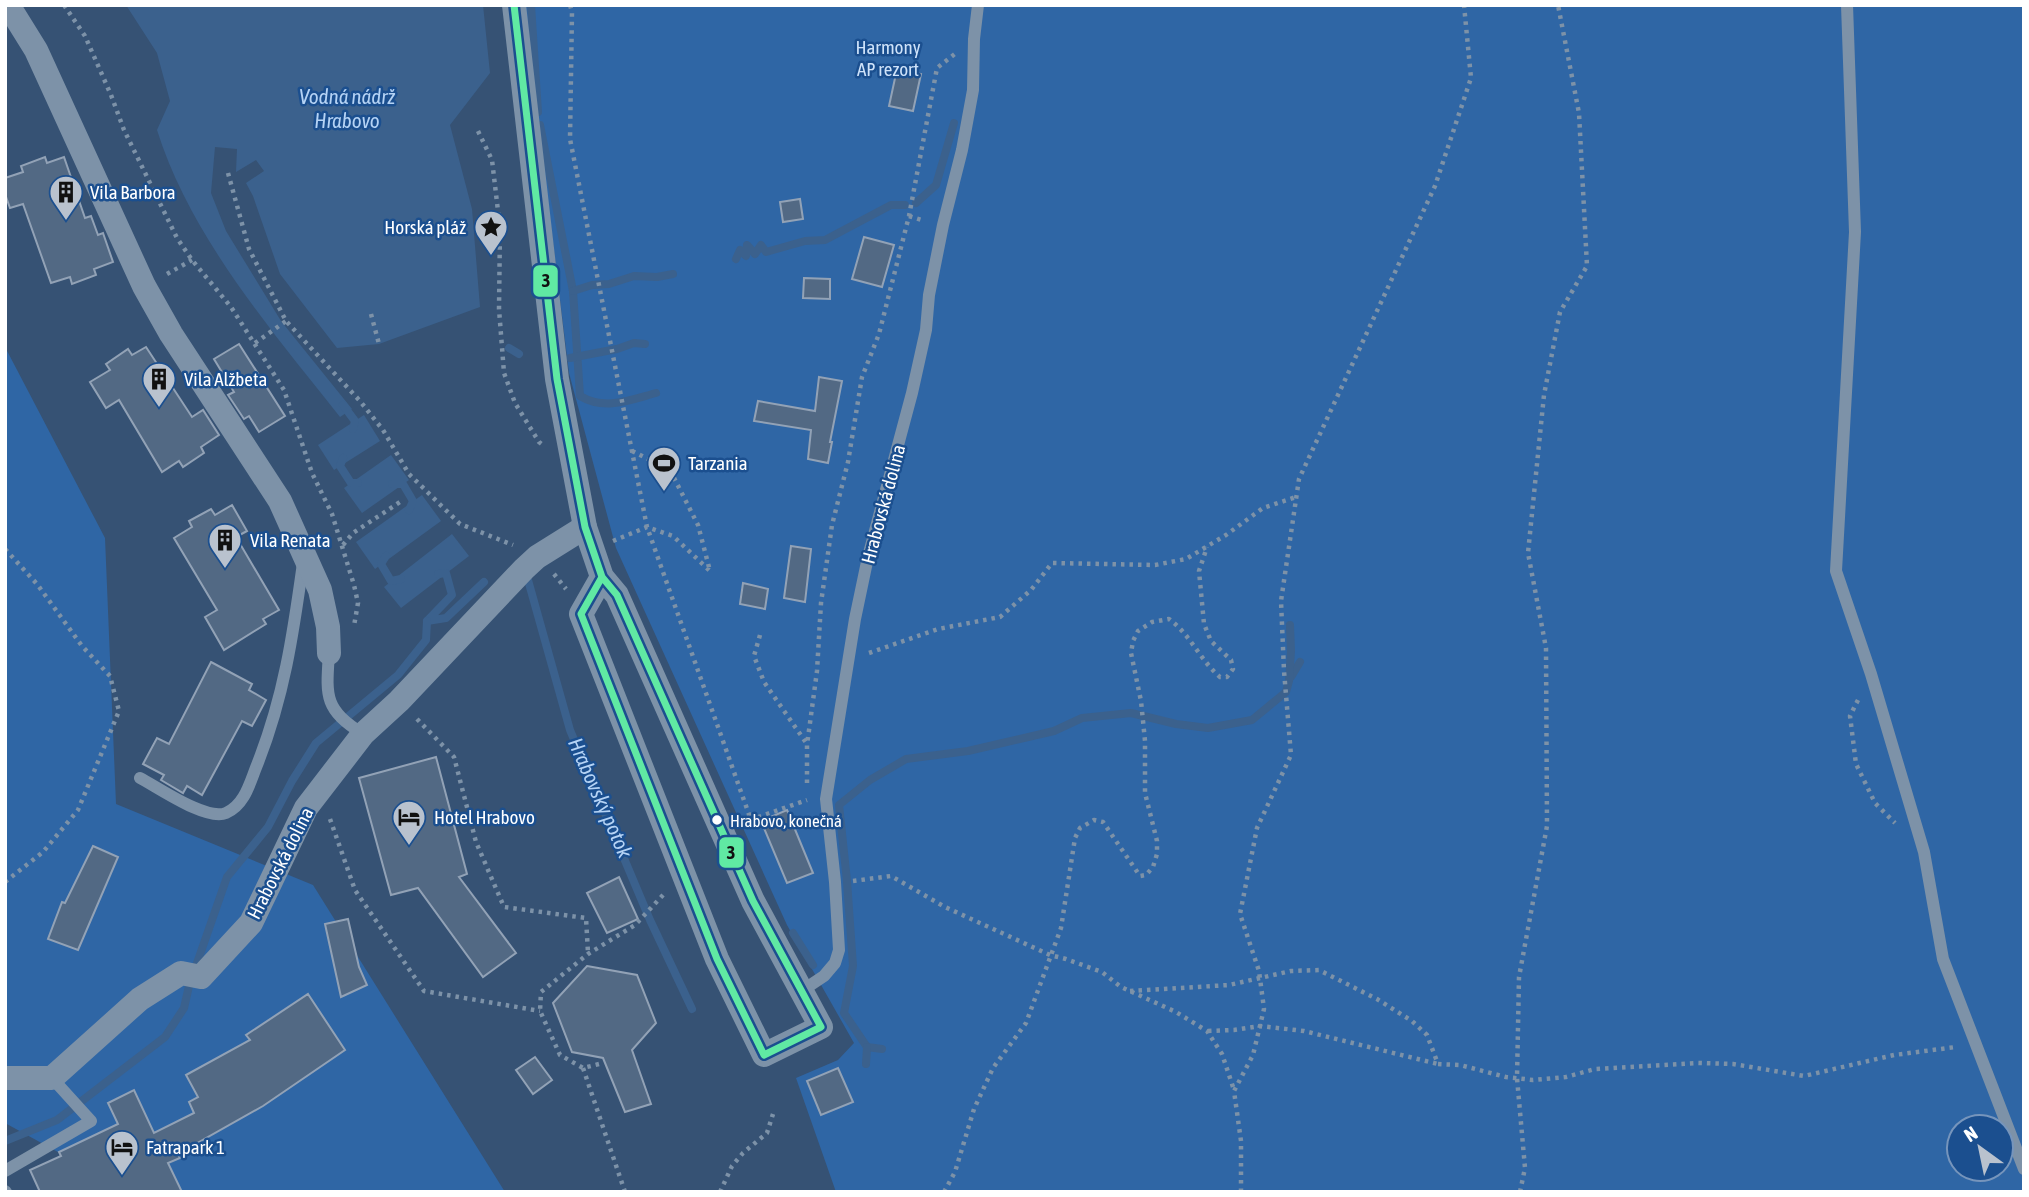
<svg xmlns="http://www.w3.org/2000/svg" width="2029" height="1197" font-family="'Asap Condensed',sans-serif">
<rect width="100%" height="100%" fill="#365274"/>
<g fill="#2f66a5" fill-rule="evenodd">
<path d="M524,5H2024V1192H836L796,1078L838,1060L854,1043L787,925L616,548L569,373ZM1959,1127H2001V1169H1959Z"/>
<path d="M5,347L105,538L116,804L313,885L505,1192H131L5,1123Z"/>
</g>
<g fill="#3b618d">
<path d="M126,5H483L490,73L450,125L472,209L480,307L379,344L337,348L280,274L253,196L246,183L264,171L256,160L236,172L237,149L215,147L211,193L226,231L281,321L352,409L340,417C272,331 190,236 157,130L170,101L157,53Z"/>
<path d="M364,415L380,441L334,470L318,445Z"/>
<path d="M391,455L409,480L362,513L344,488Z"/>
<path d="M422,495L441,521L375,569L356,542Z"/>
<path d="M452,534L469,556L401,608L384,587Z"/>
</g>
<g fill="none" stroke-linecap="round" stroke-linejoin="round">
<g stroke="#3b618d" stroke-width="8">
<path d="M531,5L538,112"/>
<path d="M540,125L573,291L580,396C605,411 630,400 656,393"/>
<path d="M916,203L936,185L954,123"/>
<path d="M736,259L740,250L746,256L747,245L755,254L761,245L766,252L805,241L825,240L891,205H905"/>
<path d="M573,291L592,285L609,284L634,276L657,277L673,274"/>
<path d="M509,348L519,354"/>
<path d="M570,358L617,349L634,343L645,344"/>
<path d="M343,405L355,421L353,429"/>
<path d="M343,458L340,466L351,483H358"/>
<path d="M392,484H403L413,501L409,510"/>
<path d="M386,556L381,564L391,581L401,579"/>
<path d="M438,574L446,573L452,595L427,621L446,618L484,582"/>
<path d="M528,580L570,730L650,920L692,1009"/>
<path d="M1291,677L1300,662"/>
<path d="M793,933L813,965"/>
<path d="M882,1049L867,1047L844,1013L853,966L847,881L839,805L870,780L906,759L968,751L1054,731L1082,718L1131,713L1176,724L1208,728L1252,720L1286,692L1289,681L1291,651L1290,625"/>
<path d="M866,1064L867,1047"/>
<path d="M5,1141L57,1120L165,1037L184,1008L189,986L227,877L268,827L292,781L316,743L398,675L426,640L427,621"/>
</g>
</g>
<g fill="#526984" stroke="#92a2b6" stroke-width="2">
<path d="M897,69L921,74L913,111L889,106Z"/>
<path d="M45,157L47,163L64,157L85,218L91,216L98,235L103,233L113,262L94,269L96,275L72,284L70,277L51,283L23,204L10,208L5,194V178L23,172L21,166Z"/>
<path d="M800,199L803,219L783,222L780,202Z"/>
<path d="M864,237L894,245L882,287L852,279Z"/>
<path d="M804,278L830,279V299L803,298Z"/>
<path d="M239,344L285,416L259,432L249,416L244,419L228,395L234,392L214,359Z"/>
<path d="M146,347L192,417L203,410L219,435L201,447L204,453L183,467L179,461L162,472L119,400L106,408L90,382L110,370L106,364L128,349L132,355Z"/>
<path d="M819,377L842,381L830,442H832L828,463L808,459L811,430L754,421L758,401L815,411Z"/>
<path d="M232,505L247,531L236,537L279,610L263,619L266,624L224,650L205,617L217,610L174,538L192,527L189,521L211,509L215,515Z"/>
<path d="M791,546L811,549L805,602L784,598Z"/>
<path d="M743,583L768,589L765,609L740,604Z"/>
<path d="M211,662L252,684L249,690L266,700L252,726L242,721L202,795L187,786L183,793L161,780L164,775L143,764L157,738L169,744Z"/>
<path d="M436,757L467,874L459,877L516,953L483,977L418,888L391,895L359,778Z"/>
<path d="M787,810L813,873L787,883L761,821Z"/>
<path d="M93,846L118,857L78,950L48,939L62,902L65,903Z"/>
<path d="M619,877L638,919L607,933L587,893Z"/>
<path d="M348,919L359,967L367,985L341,997L325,924Z"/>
<path d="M587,966L637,975L656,1023L632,1050L651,1104L625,1112L603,1058L572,1052L553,1003Z"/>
<path d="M308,994L345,1050L263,1106L178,1154L180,1158L168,1163L182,1192H40L30,1170L61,1156L59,1152L118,1124L108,1103L134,1090L154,1133L194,1113L189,1102L198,1097L186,1075L250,1040L246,1035Z"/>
<path d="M535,1057L552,1080L533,1094L516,1070Z"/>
<path d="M838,1068L853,1102L821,1115L807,1081Z"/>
</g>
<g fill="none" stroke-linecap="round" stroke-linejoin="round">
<g stroke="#7d92a8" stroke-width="4.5" stroke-dasharray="3.5 5" stroke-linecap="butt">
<path d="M64,5L85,36L111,95L124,130L177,238L192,260L231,307L284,390L312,473L332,514L354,585L358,603L354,626"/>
<path d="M570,5L572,12L570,139L647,527L751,820"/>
<path d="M478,131L492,160L500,228L499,309L504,373L515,403L539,442L544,446"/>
<path d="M228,173L249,249L286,321L360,401L383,430L409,474L460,524L513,545"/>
<path d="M909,216L925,221"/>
<path d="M167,274L192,260"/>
<path d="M371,314L379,344"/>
<path d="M255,343L286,321"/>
<path d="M613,541L647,527L673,536L710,571L698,525L670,470L632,451"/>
<path d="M343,545L353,533L403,500"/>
<path d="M5,549L37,584L82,646L110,676L119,711L78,810L43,852L5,882"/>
<path d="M554,574L566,589"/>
<path d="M760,635L754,656L764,682L807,744"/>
<path d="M869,653L938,629L1000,617L1031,590L1052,563L1155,565L1186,559L1226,535L1263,508L1296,497"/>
<path d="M1858,700L1850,716L1856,764L1875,803L1895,823"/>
<path d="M417,719L454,757L476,842L504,907L586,918L588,953"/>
<path d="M807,783V745L817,671L821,603L832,525L848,462L862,377L879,334L909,216L937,68L956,53"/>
<path d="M330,819L355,890L424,991L540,1011"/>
<path d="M750,820L807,800"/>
<path d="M853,881L891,876L945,907L1050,955L1066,959L1102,972L1121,987L1176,1012L1207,1031L1222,1054L1234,1090"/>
<path d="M1130,991L1229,985L1291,971L1319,970L1377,999L1412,1021L1427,1035L1438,1064L1460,1065L1506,1077L1533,1080L1566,1077L1595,1069L1698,1063L1733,1064L1804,1076L1894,1055L1956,1047"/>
<path d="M1208,1031L1234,1030L1260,1026L1304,1031L1438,1064"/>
<path d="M599,1064L583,1068L560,1055L540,1011L541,992L588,954L635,925L664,894"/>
<path d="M583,1068L625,1192"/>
<path d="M720,1192L732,1166L743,1153L767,1133L773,1114"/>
<path d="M944,1192L955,1172L974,1109L993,1068L1026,1023L1061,928L1075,838L1080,828L1094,820L1103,822L1140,876L1146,875L1153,867L1157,854V841L1145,793V741L1141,701L1131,653L1133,641L1138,631L1152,622L1169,619C1190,634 1200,660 1220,677H1227L1233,669L1231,660L1211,641L1204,624L1199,571L1207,547"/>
<path d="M1241,1192V1141L1234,1091L1253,1055L1264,1009L1259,971L1240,914L1257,828L1291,755L1284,671L1281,601L1299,479L1435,186L1471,78L1464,5"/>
<path d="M1520,1192L1525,1168L1517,1078L1519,977L1547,826L1546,648L1528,553L1544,395L1560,312L1587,266L1579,113L1558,5"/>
</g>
<g stroke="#7d92a8" stroke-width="12">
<path d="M1847,5L1855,232L1836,571L1871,674L1924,852L1943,959L2024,1169"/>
<path d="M329,653C326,697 324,709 363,734"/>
<path d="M140,778C159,788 206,821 226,813C245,805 250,782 257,765C284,697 293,635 303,563"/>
<path d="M803,990L824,976L835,963L839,950L835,882L826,799L855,619L868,557L912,393L926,330L929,295L943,225L962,150L973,90L974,39L978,5"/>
<path d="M5,1171L91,1121L52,1078"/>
<path d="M5,1191L6,1192"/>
</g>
<g stroke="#7d92a8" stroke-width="24">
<path d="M8,5L36,50L144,286L171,334L280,501L320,590L328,627L329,653"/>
<path d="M514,5L557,379L585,527L602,577L617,595L753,901L821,1027L764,1055L717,959L581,614L602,577"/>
<path d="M5,1078H52L140,999L181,973L201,977L251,923L306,808L363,734L399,701L524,569L537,557L585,527"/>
</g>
<defs>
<path id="bus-1" d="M514,5L557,379L585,527L602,577L617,595L753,901L821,1027L764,1055L717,959L581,614L602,577"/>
</defs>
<use href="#bus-1" stroke="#1b4f8f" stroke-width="12"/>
<use href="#bus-1" stroke="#60e9a3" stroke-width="7"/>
</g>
<defs>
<symbol id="building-pin" viewBox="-11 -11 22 30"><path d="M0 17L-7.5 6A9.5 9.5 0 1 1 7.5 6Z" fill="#b9c2ce" stroke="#1b4f8f"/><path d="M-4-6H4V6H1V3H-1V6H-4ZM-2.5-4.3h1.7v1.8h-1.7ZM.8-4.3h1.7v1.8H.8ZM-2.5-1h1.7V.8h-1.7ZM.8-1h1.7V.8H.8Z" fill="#111"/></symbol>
<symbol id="sight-pin" viewBox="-11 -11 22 30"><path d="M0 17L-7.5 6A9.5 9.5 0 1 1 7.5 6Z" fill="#b9c2ce" stroke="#1b4f8f"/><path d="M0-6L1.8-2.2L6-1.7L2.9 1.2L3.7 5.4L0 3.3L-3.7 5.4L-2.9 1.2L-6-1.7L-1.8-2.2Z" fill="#111"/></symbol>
<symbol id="stadium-pin" viewBox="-11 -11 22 30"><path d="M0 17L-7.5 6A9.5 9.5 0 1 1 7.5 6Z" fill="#b9c2ce" stroke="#1b4f8f"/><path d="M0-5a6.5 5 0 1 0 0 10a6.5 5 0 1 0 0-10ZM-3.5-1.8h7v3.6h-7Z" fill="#111"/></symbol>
<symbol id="hotel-pin" viewBox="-11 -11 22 30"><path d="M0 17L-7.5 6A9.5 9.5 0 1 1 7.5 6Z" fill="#b9c2ce" stroke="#1b4f8f"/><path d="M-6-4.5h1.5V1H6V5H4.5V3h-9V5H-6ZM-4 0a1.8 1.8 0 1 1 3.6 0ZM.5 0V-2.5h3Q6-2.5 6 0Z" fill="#111"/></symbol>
</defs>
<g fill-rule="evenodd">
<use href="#building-pin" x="47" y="173" width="38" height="52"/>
<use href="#sight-pin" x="472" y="208" width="38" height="52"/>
<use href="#building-pin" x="140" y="360" width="38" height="52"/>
<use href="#stadium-pin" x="645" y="444" width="38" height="52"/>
<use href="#building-pin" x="206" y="521" width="38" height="52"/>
<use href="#hotel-pin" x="390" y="798" width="38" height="52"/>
<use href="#hotel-pin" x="103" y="1128" width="38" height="52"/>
</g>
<circle fill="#fff" stroke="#1b4f8f" stroke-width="2.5" cx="717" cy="820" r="6"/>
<g text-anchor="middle" stroke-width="5" stroke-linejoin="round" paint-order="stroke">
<g font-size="17" fill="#fff" stroke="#1b4f8f" text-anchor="start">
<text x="730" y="827">Hrabovo, konečná</text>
</g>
<g font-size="19" fill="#cfe3fa" stroke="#1b4f8f">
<text x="888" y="54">Harmony<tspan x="888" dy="22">AP rezort</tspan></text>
</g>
<g font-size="19" fill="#fff" stroke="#1b4f8f" text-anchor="start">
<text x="90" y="199">Vila Barbora</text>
<text x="466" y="234" text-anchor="end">Horská pláž</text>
<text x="184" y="386">Vila Alžbeta</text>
<text x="688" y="470">Tarzania</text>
<text x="250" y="547">Vila Renata</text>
<text x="434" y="824">Hotel Hrabovo</text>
<text x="146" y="1154">Fatrapark 1</text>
</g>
<g font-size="19" fill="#fff" stroke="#1b4f8f">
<text transform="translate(883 504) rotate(-75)" y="7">Hrabovská dolina</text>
<text transform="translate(280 863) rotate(-63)" y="7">Hrabovská dolina</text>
</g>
<g font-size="21" font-style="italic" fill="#b5d3f5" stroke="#1b4f8f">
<text x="347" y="104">Vodná nádrž<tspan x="347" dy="24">Hrabovo</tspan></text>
<text transform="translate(600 798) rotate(66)" y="7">Hrabovský potok</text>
</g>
</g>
<g stroke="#1b4f8f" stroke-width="2.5">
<rect x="532" y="264" width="27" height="34" rx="7" fill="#60e9a3"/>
<rect x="718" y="836" width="27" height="33" rx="7" fill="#60e9a3"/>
</g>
<g font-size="19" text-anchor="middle" font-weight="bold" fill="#111">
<text x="546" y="287">3</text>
<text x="731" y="859">3</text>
</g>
<rect width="2029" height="1197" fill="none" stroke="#ffffff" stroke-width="14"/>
<g transform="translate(1980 1148) rotate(327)"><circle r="33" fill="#1b4f8f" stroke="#7695bc" stroke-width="2"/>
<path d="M0-5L12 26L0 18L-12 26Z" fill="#b9c2ce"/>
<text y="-10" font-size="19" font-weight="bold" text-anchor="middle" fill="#ffffff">N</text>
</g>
</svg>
